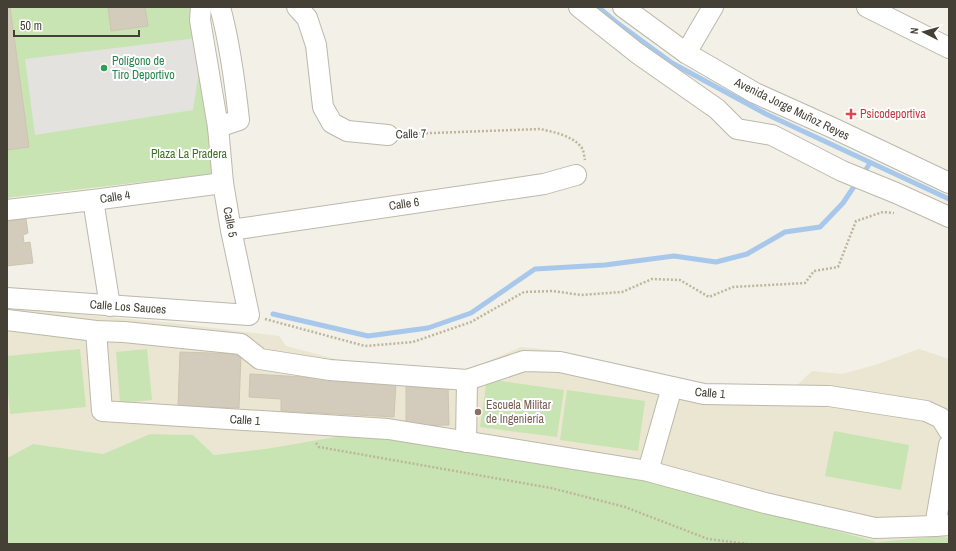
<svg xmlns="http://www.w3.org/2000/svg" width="956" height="551" font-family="'Archivo Narrow',sans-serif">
<rect width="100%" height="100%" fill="#f2f0e7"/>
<path fill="#eae6d1" d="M7,308L174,323L279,336L286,346L354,364L461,373L521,347L559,351L705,389H793L812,371L842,374L875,365L919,349L949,359V538L940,536L877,542L642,478L272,448L214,455L193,435L150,434L103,454L33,444L7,458Z"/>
<g fill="#c8e4b2">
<path d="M7,7H194L208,128L216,167L210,174L7,198Z"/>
<path d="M80,349L86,407L10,414L7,381V356Z"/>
<path d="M147,349L152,400L120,403L116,352Z"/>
<path d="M487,379L564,390L557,437L480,427Z"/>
<path d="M567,390L645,401L638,451L560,440Z"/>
<path d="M834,431L909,445L901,490L825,476Z"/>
<path d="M150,434L193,435L214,455L272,448L347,435L391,436L642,478L877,542L940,536L949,538V544H7V458L33,444L103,454Z"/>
</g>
<path fill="#e3e2de" d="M197,38L200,64L193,110L35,135L25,59Z"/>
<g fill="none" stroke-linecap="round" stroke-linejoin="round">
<g stroke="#a7c8eb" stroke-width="5">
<path d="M598,7L616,22L672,63L766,114L949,199"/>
<path d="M863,174L870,163"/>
<path d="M273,314L368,336L428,328L471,313L535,269L605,265L674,256L716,262L747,254L785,232L820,227L843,203L857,182"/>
</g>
</g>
<g fill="#d3ccbd" stroke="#cdc5b0">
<path d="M7,7H10L29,147L7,150Z"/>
<path d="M108,7H145L148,26L111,31Z"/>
<path d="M26,219L28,233L23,235L24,243L30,242L33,263L7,266V221Z"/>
<path d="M180,352L241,354L239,408L178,406Z"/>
<path d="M250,374L396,382L394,417L281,411V399L249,397Z"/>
<path d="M448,383L449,425L406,426V384Z"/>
</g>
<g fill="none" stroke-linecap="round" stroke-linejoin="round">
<defs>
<g id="minor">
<path d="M297,7L307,18L316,45L323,107L332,123L347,131L388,135"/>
<path d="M579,7L637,53L717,109L737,129L772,135L842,171L896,193L949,217"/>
<path d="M623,7L686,53L755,93L833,128L949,183"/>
<path d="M867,7L949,48"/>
<path d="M686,53L713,7"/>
<path d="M218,127L239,120C235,82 230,44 220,7"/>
<path d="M93,200L110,306"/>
<path d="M7,210L93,200L223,183"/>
<path d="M231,230L544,184L576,175"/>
<path d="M7,298L249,315L231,230L223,183L218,127L200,20L201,7"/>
<path d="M7,320L96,331L124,332L241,344L260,359L330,370L467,380L524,361L560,362L704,394L829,396L926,411L941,418L949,431"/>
<path d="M96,331L102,411L388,429L648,471L765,503L875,528L935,526L949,525"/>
<path d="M466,442L467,380"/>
<path d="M648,471L672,387"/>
<path d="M935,526L949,445"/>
</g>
</defs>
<use href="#minor" stroke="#bdb8aa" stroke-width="22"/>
<g stroke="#beb59c" stroke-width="2.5" stroke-dasharray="2 2" stroke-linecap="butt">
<path d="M406,134L540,129C554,132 573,136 581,147C584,150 584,156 585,160"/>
<path d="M265,319L365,346L413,342L471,322L524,292L553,291L581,295L622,292L652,279L680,280L709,297L733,287L805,283L814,271L838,267L856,221L883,212L894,213"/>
<path d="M316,443L319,447L551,488L625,507L708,539L747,544"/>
</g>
<use href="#minor" stroke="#fff" stroke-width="20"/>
</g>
<circle fill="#2e9e5b" stroke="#fff" stroke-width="1.5" cx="104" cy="68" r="4"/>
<path fill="#e0444e" stroke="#fff" stroke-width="1.5" d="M849 108h4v4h4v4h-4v4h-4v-4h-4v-4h4z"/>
<circle fill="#8d6e63" stroke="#fff" stroke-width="1.5" cx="478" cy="412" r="4"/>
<g text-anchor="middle" stroke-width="4" stroke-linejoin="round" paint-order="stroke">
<g font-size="12" fill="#27864d" stroke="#fff" text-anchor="start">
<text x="112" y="65">Polígono de<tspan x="112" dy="14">Tiro Deportivo</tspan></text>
</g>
<g font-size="12" fill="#444036" stroke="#fff">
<text transform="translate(792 109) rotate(26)" y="4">Avenida Jorge Muñoz Reyes</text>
<text transform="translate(411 134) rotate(-2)" y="4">Calle 7</text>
<text transform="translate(115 197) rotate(-8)" y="4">Calle 4</text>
<text transform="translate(404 204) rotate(-8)" y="4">Calle 6</text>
<text transform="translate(230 222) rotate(79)" y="4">Calle 5</text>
<text transform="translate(128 307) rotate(4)" y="4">Calle Los Sauces</text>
<text transform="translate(710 393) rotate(5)" y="4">Calle 1</text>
<text transform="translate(245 420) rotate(4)" y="4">Calle 1</text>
</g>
<g font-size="12" fill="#be3a42" stroke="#fff" text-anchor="start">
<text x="860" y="118">Psicodeportiva</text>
</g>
<g font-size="12" fill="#41722d" stroke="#fff">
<text x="189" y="158">Plaza La Pradera</text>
</g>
<g font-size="12" fill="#785e54" stroke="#fff" text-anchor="start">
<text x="486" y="409">Escuela Militar<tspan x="486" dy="14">de Ingeniería</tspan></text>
</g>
</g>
<rect width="956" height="551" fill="none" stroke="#444036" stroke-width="16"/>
<g transform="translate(924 32) rotate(276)" stroke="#ffffff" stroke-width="3" paint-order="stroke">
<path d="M0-3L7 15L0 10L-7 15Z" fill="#444036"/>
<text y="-6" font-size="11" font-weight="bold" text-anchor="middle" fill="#444036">N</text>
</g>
<path d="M14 30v6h125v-6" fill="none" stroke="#444036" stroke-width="2"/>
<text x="20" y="30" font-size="12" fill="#444036" stroke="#ffffff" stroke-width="3" paint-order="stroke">50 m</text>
</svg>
